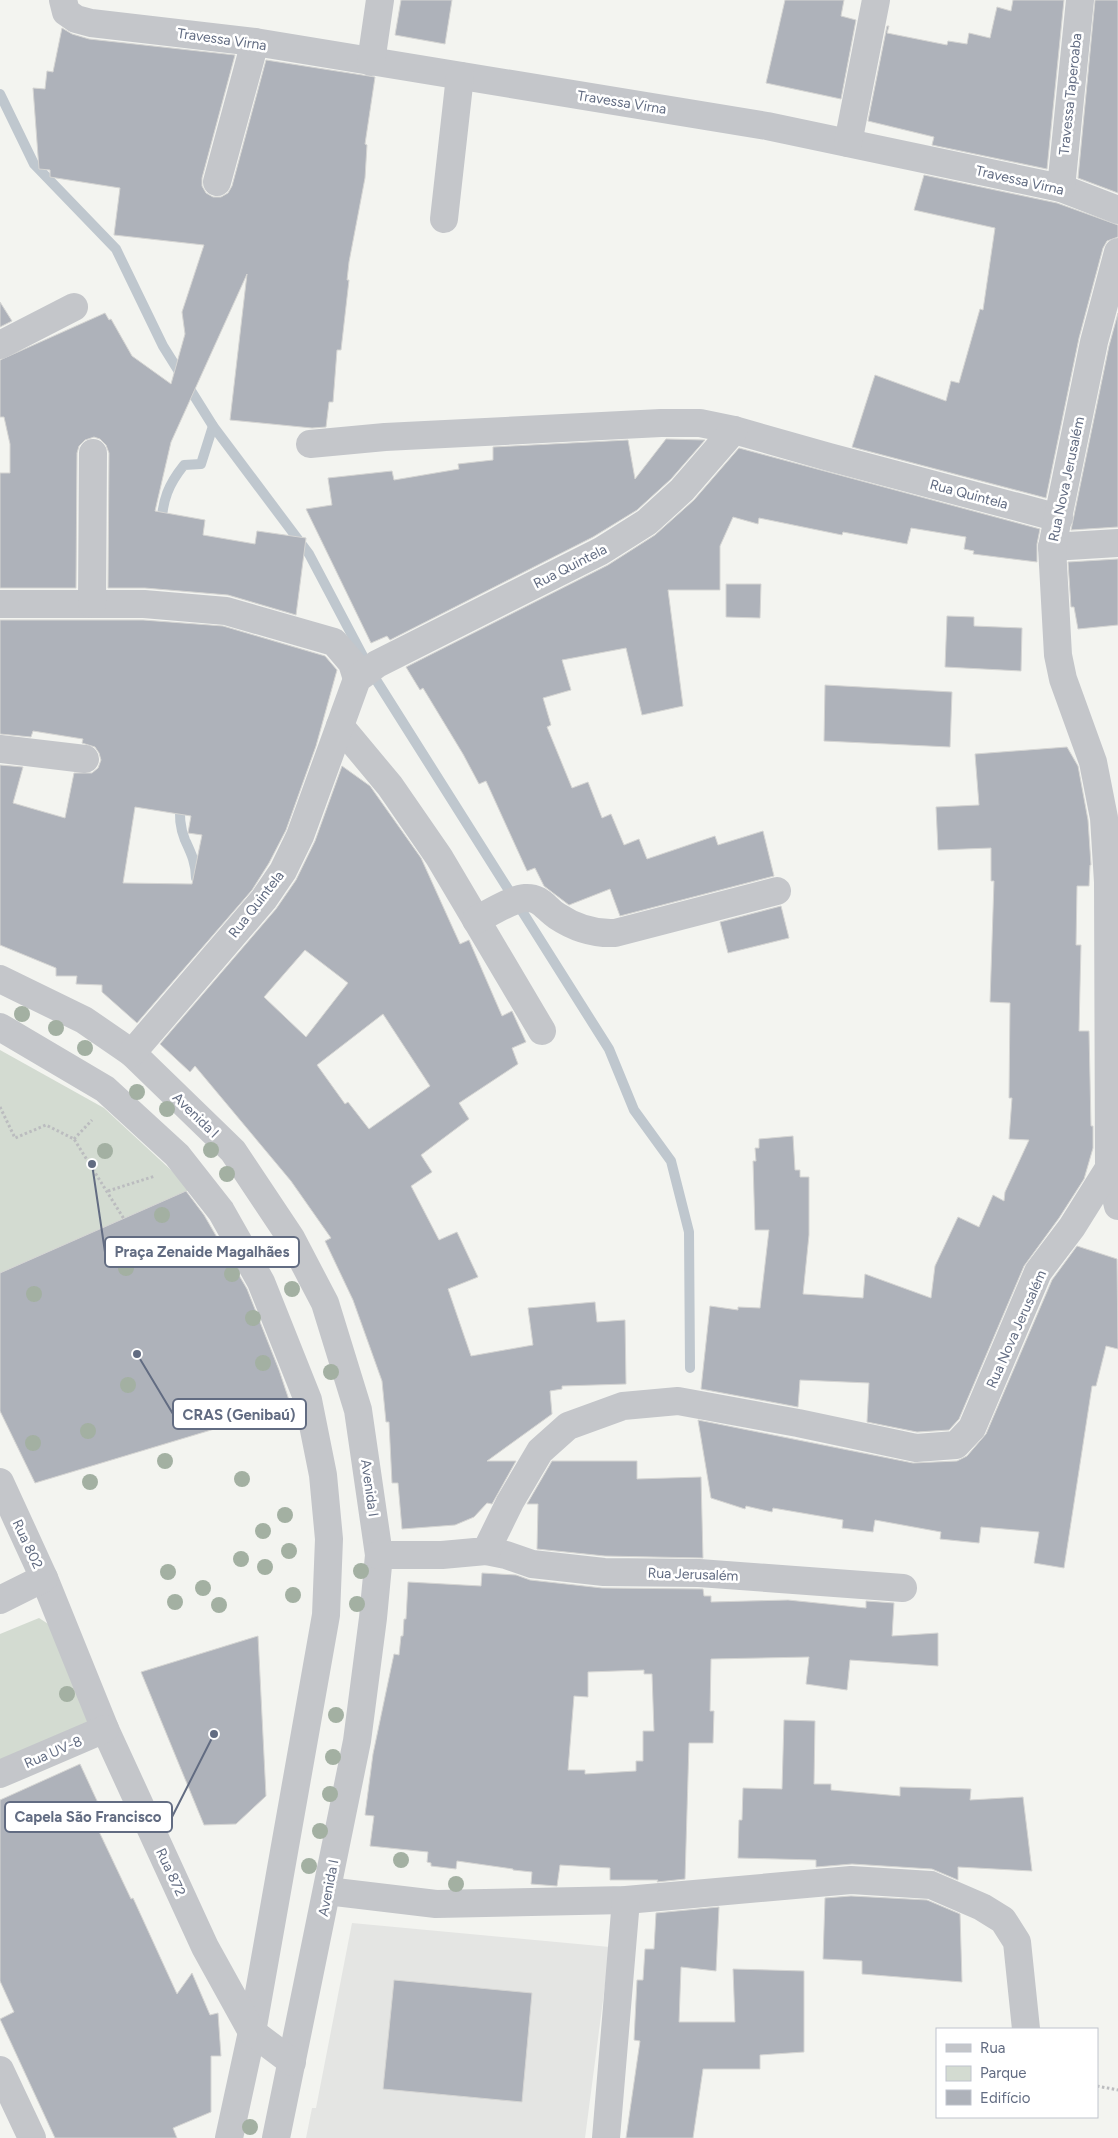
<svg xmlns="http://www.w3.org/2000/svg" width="1118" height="2138" font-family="Figtree,sans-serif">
<rect width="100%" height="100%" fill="#f3f4f0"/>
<path fill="#e4e5e3" d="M352,1923L610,1947L585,2138H306L312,2108H316Z"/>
<g fill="#d3dbd1">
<path d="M0,1050L104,1108L172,1171L189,1190L0,1273Z"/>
<path d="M39,1618L59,1631L96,1708L84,1731L0,1766V1634Z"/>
</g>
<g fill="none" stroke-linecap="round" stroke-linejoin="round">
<g stroke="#bfc7ce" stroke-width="10">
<path d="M0,94L34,164L116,249L163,346L213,426L309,554L373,675L609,1049L634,1110L671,1161L689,1232L690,1368"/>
<path d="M161,525C163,499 168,485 184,465L201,464L213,426"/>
<path d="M181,800C179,813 180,828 185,840C191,853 196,863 196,878"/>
</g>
</g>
<g fill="#aeb2ba" stroke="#d5d5d3" fill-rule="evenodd">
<path d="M401,0H452L445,44L395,35Z"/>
<path d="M785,0H844L841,16L856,20L841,99L766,83Z"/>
<path d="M1013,0H1064L1047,169L932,145L934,137L868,121L887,26H889L887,33L947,45L948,41L967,44L969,33L990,38L997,7L1011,11Z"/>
<path d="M1095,0H1118V193L1078,178Z"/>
<path d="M62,28L72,34L89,39L235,55L202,178V186L206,193L213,197H221L228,193L232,186L266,60L375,77L365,144L367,145L365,178L349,262L347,280H349L341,350H337L333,402H329L326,427L312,428L230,420L247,274L171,442L155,511L205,520L203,535L255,544L257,531L306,538L296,615L228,595L145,588H108L109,453L106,445L100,439L94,437L85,440L79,446L77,453L76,588H0V473H10V444L4,417H0V360L105,313L109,320L111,319L132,356L171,384L185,334L182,312L204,245L114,235L120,188L50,177V170L39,169L33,88L45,89L47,71L53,72Z"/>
<path d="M924,175L1057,203L1118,225V237L1107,241L1103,248L1079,338L1046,498L852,447L875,375L946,401L951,381L959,383L980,309L983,310L995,228L914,210Z"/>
<path d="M0,302L12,321L0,327Z"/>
<path d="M1118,313V527L1071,530L1109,346Z"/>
<path d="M666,439L705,440L671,479L637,510L593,537L390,640L387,636L371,643L306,509L332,505L328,478L392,471L394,480L459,469L458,464L493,460V447L628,440L635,479Z"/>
<path d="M739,448L1040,529L1037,544V562L973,554L974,551L964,549L966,537L911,528L907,544L843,532L842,535L759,518L758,524L733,517L720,546V590H668L683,706L642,715L626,648L562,660L571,690L543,698L551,725L547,727L572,788L588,782L602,818L611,814L624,845L639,839L647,859L715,836L718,845L763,831L774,876L620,916L610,889L569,905L544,886L535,868L527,871L486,781L479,784L463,754L423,688L420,690L406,667L608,565L655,535L694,500Z"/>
<path d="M1118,559V625L1078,629L1074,607H1071L1068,562Z"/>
<path d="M726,584H761L760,618L726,617Z"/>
<path d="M947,616L974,617V626L1022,628L1021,671L945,667Z"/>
<path d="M0,620H143L223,626L325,656L337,670L316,746L286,830L269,863L252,890L137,1023L102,992V985L76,984L77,976H56V968L0,945V765L23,767L13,803L65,818L74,773H92L98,768L101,760L99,753L95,747L82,743L83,739L33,731L31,737L0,734ZM135,807L191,816L188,833L202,835L192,884L123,883Z"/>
<path d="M825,685L952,692L950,747L824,741Z"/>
<path d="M1067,747L1078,766L1088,820L1091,865H1090L1089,886H1077L1076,945H1081L1079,1031H1089L1091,1126H1093V1148L1084,1179L1059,1218L1024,1266L959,1419L949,1430L917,1432L867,1422L869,1383L800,1380L798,1407L701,1389L710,1306L738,1310V1307L760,1308L769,1230H755L753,1161H756L755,1148H759V1139L793,1136L795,1170H800V1177H809V1235L803,1294L863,1298L865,1274L931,1298L935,1266L958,1217L979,1227L993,1195L1004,1201L1005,1192L1029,1140L1009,1139L1012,1098H1009L1010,1003L990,1002L994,881H991V848L938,850L936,807L979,805L975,754Z"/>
<path d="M342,766L370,786L421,858L460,944L469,940L502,1016L512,1011L526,1042L512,1048L518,1064L459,1103L469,1119L421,1155L432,1172L411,1186L439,1240L457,1232L478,1277L448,1289L471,1356L533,1345L528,1308L595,1302L597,1322L625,1320L626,1384L562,1386V1389L550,1391L552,1414L487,1461H516L492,1504L487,1503L474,1517L455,1525L402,1529L398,1483H392L389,1422H386L382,1381L353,1300L325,1241L331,1238L291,1181L195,1066L190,1072L160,1044L276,909L296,880L315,841ZM305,950L348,983L306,1037L264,997ZM383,1014L430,1086L369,1129L348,1102L345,1104L317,1065Z"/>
<path d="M781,906L789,938L728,953L720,922Z"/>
<path d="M186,1191L204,1215L247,1289L279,1370L291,1406L35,1483L0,1411V1273Z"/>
<path d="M1077,1246L1117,1259L1118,1349L1106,1346L1096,1386H1092L1064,1568L1034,1563L1039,1532L981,1527L979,1543L940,1539L941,1532L875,1520L873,1532L842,1528L843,1520L773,1508L772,1512L746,1506L745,1509L711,1498L698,1420L913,1463L957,1461L967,1456L986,1434L1052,1280Z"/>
<path d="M552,1461H637V1479L701,1477L703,1558L605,1556L537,1549L538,1504H527Z"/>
<path d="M482,1573L516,1575L530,1580L602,1588L703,1589L704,1596H711V1602L788,1600L866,1608V1601L894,1603L892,1636L938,1633V1666L850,1660L847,1690L806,1684L809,1657L711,1659L710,1711H714L713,1743H689L685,1879L657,1882L658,1880H610V1868L560,1865L557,1886L531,1884L532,1872L513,1870V1869L457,1861L456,1869L431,1866V1863L427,1862L428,1852L370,1846L374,1816L365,1815L373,1754L394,1654L399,1655L401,1636H403L404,1619H406L408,1582L481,1586ZM644,1670V1674H652L654,1731H643V1761H636V1771L585,1774V1770H568L574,1696L588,1697V1672Z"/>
<path d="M258,1636L266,1796L236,1824L204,1825L141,1672Z"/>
<path d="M784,1720L815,1721L814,1784H831V1790L900,1796V1787L971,1789L970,1800L1023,1797L1032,1871L958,1867V1880L932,1869L852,1864L816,1867V1860L738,1858L739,1820H742L743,1788L782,1789Z"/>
<path d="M80,1764L104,1816L94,1821L131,1899L133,1898L177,1994L192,1973L210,2015L218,2013L221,2056H211V2112L173,2128L177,2138H55L0,2019L14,2012L0,1981V1800Z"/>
<path d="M851,1896L927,1900L960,1914L962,1982L862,1974V1961L823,1959L825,1898Z"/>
<path d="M719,1907L716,1971L681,1967L679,2022H735L733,1969L804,1971V2052L760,2055V2069H703L693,2138H626L640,2041L634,2040L637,1980H643L645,1949H654L656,1913Z"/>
<path d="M394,1980L532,1993L522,2102L383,2089Z"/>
</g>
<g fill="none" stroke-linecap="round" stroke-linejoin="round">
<g stroke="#bbbcbf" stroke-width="3" stroke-dasharray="2.5 2.5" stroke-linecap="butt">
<path d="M0,1107L15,1138L46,1125L74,1139L124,1219"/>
<path d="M74,1139L92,1120"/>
<path d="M108,1191L155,1176"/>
<path d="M1097,2086L1118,2090"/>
</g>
<g stroke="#c4c6ca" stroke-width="28">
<path d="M63,0L66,12L76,19L91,23L255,42L767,126L1061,188L1118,210"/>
<path d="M371,62L380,0"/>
<path d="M848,143L876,0"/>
<path d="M217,182L255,42"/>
<path d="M1061,188L1080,0"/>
<path d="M444,219L460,76"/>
<path d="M0,345L74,307"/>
<path d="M310,444L385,437L661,423H700L734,430L829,457L1059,518"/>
<path d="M1052,547L1118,543"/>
<path d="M0,604H144L226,611L334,642L352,663L357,679"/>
<path d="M92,604L93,453"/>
<path d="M340,726L390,786L439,857L542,1031"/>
<path d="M0,749L85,759"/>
<path d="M476,920C488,914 512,899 525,898C541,897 545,908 557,916C575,928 593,934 615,933L777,891"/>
<path d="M0,979L84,1020L132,1053L233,1151L291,1238L325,1303L358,1410L379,1555L373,1618L357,1741L276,2138"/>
<path d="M0,1027L105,1089L177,1155L221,1211L261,1282L308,1400L323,1475L329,1539L326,1615L252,2032L229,2138"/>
<path d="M132,1053L264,899L283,871L300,836L357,679L377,664L601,551L647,522L682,490L734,430"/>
<path d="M1109,1168L1118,1206"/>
<path d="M0,1482L44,1578L105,1729L205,1947L252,2032L292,2062"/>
<path d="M486,1551L506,1555L532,1564L604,1572L699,1573L903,1588"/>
<path d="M379,1555H442L486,1551L510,1502L540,1451L568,1426L623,1406L678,1401L798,1423L916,1448L956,1445L972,1428L1038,1272L1072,1227L1109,1168L1108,882L1104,818L1093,762L1063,679L1058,655L1052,547L1094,342L1118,252"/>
<path d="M0,1600L44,1578"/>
<path d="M0,1774L105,1729"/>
<path d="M327,1891L436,1904L626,1900L851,1880L931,1885L982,1907L1003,1920L1017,1942L1026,2029"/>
<path d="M0,2070L32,2138"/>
<path d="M606,2138L626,1900"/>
</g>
</g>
<g fill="#a3b0a2">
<circle cx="22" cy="1014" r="8"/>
<circle cx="56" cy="1028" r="8"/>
<circle cx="85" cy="1048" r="8"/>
<circle cx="137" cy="1092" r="8"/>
<circle cx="167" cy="1109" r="8"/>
<circle cx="211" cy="1150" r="8"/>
<circle cx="105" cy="1151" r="8"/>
<circle cx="227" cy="1174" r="8"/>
<circle cx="162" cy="1215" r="8"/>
<circle cx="126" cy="1268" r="8"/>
<circle cx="232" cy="1274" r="8"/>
<circle cx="292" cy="1289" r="8"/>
<circle cx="34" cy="1294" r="8"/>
<circle cx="253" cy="1318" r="8"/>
<circle cx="263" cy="1363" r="8"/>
<circle cx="331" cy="1372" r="8"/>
<circle cx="128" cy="1385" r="8"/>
<circle cx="88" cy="1431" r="8"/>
<circle cx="33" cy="1443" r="8"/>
<circle cx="165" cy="1461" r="8"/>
<circle cx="242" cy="1479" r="8"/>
<circle cx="90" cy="1482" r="8"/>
<circle cx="285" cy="1515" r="8"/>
<circle cx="263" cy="1531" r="8"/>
<circle cx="289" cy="1551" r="8"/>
<circle cx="241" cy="1559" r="8"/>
<circle cx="265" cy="1567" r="8"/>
<circle cx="361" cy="1571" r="8"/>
<circle cx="168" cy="1572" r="8"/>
<circle cx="203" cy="1588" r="8"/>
<circle cx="293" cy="1595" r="8"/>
<circle cx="175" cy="1602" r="8"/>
<circle cx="357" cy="1604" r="8"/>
<circle cx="219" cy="1605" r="8"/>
<circle cx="67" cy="1694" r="8"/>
<circle cx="336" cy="1715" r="8"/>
<circle cx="333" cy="1757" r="8"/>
<circle cx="330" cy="1794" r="8"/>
<circle cx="320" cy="1831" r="8"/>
<circle cx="401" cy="1860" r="8"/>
<circle cx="309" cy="1866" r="8"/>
<circle cx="456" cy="1884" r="8"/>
<circle cx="250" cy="2127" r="8"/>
</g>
<g text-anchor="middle" stroke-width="5" stroke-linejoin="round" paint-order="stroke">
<g font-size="14" fill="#626c82" stroke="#fff">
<text transform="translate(222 39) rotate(8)" y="5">Travessa Virna</text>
<text transform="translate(1070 94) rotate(-84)" y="5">Travessa Taperoaba</text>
<text transform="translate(622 102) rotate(9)" y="5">Travessa Virna</text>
<text transform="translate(1020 180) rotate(13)" y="5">Travessa Virna</text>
<text transform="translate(1066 479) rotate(-78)" y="5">Rua Nova Jerusalém</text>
<text transform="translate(969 494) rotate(15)" y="5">Rua Quintela</text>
<text transform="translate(570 566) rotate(-27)" y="5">Rua Quintela</text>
<text transform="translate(256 904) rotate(-52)" y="5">Rua Quintela</text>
<text transform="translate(196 1115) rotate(44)" y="5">Avenida I</text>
<text transform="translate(1016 1329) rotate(-66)" y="5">Rua Nova Jerusalém</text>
<text transform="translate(370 1488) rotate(82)" y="5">Avenida I</text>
<text transform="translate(28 1544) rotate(65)" y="5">Rua 802</text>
<text transform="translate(693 1574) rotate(2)" y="5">Rua Jerusalém</text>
<text transform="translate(53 1752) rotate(-23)" y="5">Rua UV-8</text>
<text transform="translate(171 1872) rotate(65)" y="5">Rua 872</text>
<text transform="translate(328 1888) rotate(-79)" y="5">Avenida I</text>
</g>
</g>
<path fill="none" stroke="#626c82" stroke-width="2" d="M92 1164L105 1252M137 1354L173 1414M214 1734L172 1817"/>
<g fill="#626c82" stroke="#fff" stroke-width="2">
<circle cx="92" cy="1164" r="5"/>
<circle cx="137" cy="1354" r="5"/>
<circle cx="214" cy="1734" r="5"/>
</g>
<g fill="#fff" stroke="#626c82" stroke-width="2">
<rect x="105" y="1237" width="194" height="30" rx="5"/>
<rect x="173" y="1399" width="133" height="30" rx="5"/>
<rect x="5" y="1802" width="167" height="30" rx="5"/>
</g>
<g font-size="15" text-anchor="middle" font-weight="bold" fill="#626c82">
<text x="202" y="1257">Praça Zenaide Magalhães</text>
<text x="239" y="1420">CRAS (Genibaú)</text>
<text x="88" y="1822">Capela São Francisco</text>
</g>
<rect x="936" y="2028" width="162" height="90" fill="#ffffff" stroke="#c0c4cd"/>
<rect x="946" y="2044" width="25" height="8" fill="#c4c6ca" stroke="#c0c4cd"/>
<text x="980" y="2053" font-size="15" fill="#626c82">Rua</text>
<rect x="946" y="2066" width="25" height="15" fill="#d3dbd1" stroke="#c0c4cd"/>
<text x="980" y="2078" font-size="15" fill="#626c82">Parque</text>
<rect x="946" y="2090" width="25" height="15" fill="#aeb2ba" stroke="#c0c4cd"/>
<text x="980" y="2103" font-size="15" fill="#626c82">Edifício</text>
</svg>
